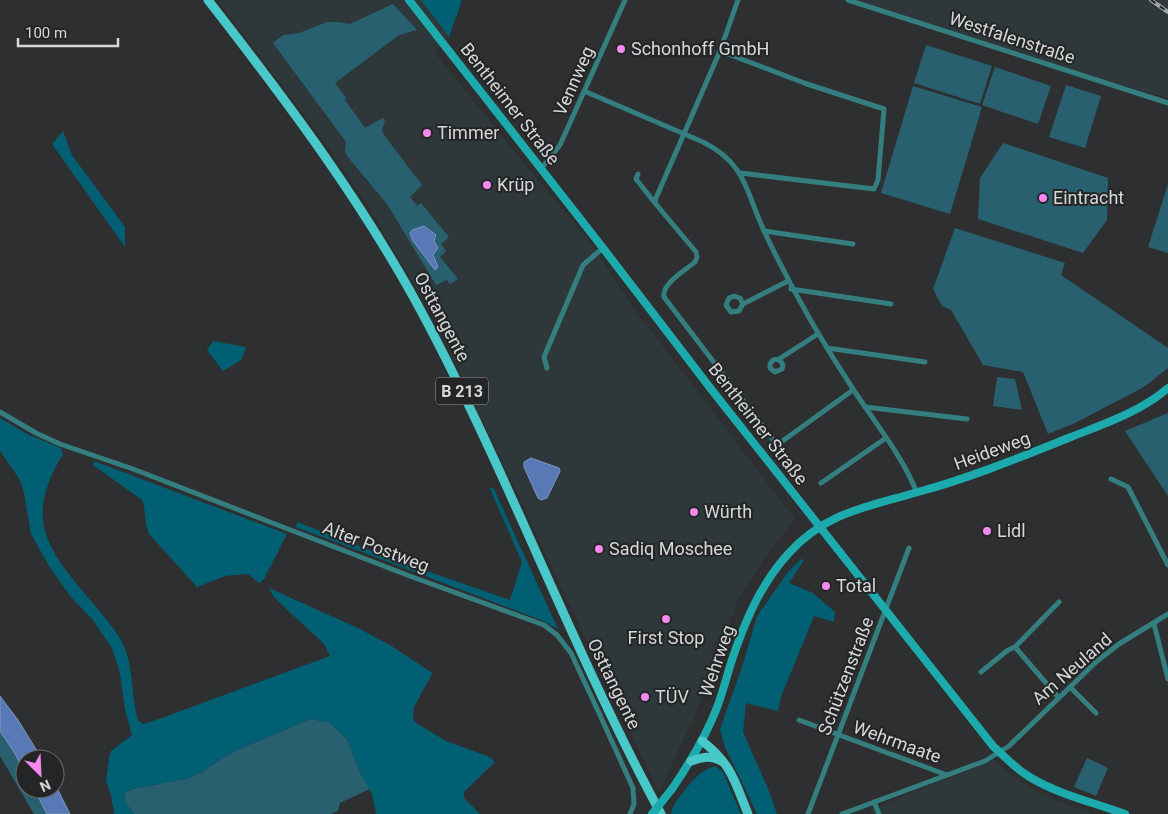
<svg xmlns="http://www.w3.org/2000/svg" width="1168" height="814" font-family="Roboto,sans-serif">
<rect width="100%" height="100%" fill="#2d2f30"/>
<g fill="#2e383b">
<path d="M217,0H462L449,37L434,52L512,149L591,243L635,310L795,519L764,559L737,602L716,662L694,717L659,792L433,317L368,206L324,141Z"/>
<path d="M855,0H1168V98L1057,68Z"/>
<path d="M994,760L1011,775L1034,790L1060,802L1093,814H874L868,810Z"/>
</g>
<g fill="#286070">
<path d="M393,4L417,30L399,35L335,83L346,98L345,100L365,128L383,118L385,120L382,130L384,135L422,185L410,197L417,206L421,203L449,237L441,244L446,251L440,257L458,279L450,284L447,280L436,285L387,204L348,157L345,151L346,142L273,43L283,35L299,33L327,22H338L350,24Z"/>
<path d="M926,45L992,66L980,104L914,83Z"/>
<path d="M995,67L1051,86L1038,124L982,105Z"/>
<path d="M1066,85L1101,96L1085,148L1049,137Z"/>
<path d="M913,86L982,107L950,214L881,193Z"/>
<path d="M1003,143L1108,178L1107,220L1083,253L978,219L980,178Z"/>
<path d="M1168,184V253L1148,247Z"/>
<path d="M955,228L1065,263L1061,275L1168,348V368L1144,387L1075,423L1048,434L1023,372L983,365L951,310L942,306L933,289Z"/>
<path d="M997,377L1015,379L1022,410L993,406Z"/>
<path d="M1168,413V496L1125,431Z"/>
<path d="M310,719L329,722L347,739L361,774L370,789L340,803L338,811L331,814H134L124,801L126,792L133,789L189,778L202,772L219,760L239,749Z"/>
<path d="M0,731L14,752L25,772V789H34L47,814H34L0,756Z"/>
<path d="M1087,758L1108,768L1096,796L1074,787Z"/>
</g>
<g fill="#005f73">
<path d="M421,0H462L449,37Z"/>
<path d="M63,131L72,155L125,227V247L52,144Z"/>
<path d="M213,341L246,347L241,360L223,371L207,350Z"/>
<path d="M0,418L29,435L61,448L63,454C23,520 47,549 92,602C102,615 114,627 122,642C134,666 131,695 138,720L143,724L159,719L330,656L324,644L278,601L272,594L269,588L360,629L390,645L431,672L432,674L414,707L413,719L416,723L446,741L490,757L495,762L464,792V798L480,814H376L372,794L361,774L347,739L329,722L310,719L239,749L219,760L202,772L189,778L133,789L126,792L124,801L134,814H114L111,795L106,781L109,758L111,751L132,735L125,709L120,673L112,648L92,619L70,596L49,566L31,534L24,493L20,480L0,451Z"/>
<path d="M94,461L287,534L264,579L259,583L248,574L225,576L197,587L149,534C144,522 146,509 142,500L93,465Z"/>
<path d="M491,487L494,489L558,629L541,620L296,527L297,522L401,562L510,600L522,562L490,489Z"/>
<path d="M801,559L804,560L789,583L813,593L835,612L834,622L814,616L781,697L778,711L746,703L743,732L769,791L777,814H757L724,745L720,729L742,667L757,616L788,572Z"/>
<path d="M715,766L723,772L741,814H671C672,803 694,777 704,771C707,768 711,768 715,766Z"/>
</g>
<g fill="#5979b6" stroke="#7e96c0">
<path d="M424,226L436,235L434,241L438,248L433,255L438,267L435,270L413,241L410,233L412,230Z"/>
<path d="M531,458L559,468L560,471L547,498L541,500L538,498L524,467V462Z"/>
<path d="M0,696L18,720L42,759H25V772L14,752L0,731Z"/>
<path d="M55,784L70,814H47L34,789H55Z"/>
</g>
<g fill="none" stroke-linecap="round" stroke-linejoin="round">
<g stroke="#347e7f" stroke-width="5">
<path d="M738,0L720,51L656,198L655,203L696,252L697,257L695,262C686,270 661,284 664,297L777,445L853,390"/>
<path d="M848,0L1168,103"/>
<path d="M720,51L807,84L884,109L878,180L874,189L740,173"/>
<path d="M584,91L703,142C747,164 746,193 765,233C791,288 820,339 853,389C875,423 902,455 917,493"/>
<path d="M541,169L560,145L625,0"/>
<path d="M638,174L636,179L655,203"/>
<path d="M764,231L853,244"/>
<path d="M791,289L891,304"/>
<path d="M743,304L740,298L734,296L729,298L726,305L731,312L739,311L743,304L788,281"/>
<path d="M827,348L925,362"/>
<path d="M779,359L783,365L782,369L775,372L770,368V364L773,360L779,359L818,334"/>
<path d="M547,368L544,357L583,265L603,248"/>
<path d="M865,407L967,419"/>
<path d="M0,412L36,433L60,444L133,469L407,575L544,625L557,635L571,653L599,713L633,788L634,804L630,814"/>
<path d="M1111,479L1128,487L1168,565"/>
<path d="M821,483L886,438"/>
<path d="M1154,624L1168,679"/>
<path d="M981,672L1008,650L1015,647"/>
<path d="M1070,687L1096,713"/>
<path d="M1058,697L1015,647L1059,602"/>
<path d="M799,720L947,775"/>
<path d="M874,802L879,814"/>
<path d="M808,814L909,548"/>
<path d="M842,814L985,761L1009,746L1096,662L1119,644L1168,614"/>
</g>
<g stroke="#1caaac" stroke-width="8">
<path d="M409,0L603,248L711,389L993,746C1004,756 1015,768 1028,776C1057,794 1092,802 1125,814"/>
<path d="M672,789C689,764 705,738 716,710C722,695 726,679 731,663C744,623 760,585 788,554C826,512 867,507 918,492C970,478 1021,457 1071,437C1104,424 1140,412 1168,388"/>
</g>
<g stroke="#49c8ca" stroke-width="9">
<path d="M208,0C289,104 368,209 429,326C513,486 575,655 661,814"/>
<path d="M702,741C731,763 735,782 748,814"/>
<path d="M691,761C702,757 711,755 721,761"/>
</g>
<defs>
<path id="rail" d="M1151,0L1168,12"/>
</defs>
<use href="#rail" stroke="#a1a3a3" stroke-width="4"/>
<use href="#rail" stroke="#232526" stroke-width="2" stroke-dasharray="5.5" stroke-linecap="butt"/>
<path stroke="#1caaac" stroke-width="8" d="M652,814L672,789"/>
</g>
<g fill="#f489ef" stroke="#232526" stroke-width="2">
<circle cx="621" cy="49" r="5"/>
<circle cx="427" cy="133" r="5"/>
<circle cx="487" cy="185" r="5"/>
<circle cx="1043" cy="198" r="5"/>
<circle cx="694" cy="512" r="5"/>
<circle cx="987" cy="531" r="5"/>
<circle cx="599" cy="549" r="5"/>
<circle cx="826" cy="586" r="5"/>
<circle cx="666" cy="619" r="5"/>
<circle cx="645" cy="697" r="5"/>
</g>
<g text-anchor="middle" stroke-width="4" stroke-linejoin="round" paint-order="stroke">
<rect fill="#232526" stroke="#a0a2a3" stroke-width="1" x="436" y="377.5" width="52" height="27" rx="4"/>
<g font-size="16" font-weight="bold" fill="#d6d8d8">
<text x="462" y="397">B 213</text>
</g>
<g font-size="18" fill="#d6d8d8" stroke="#232526">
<text transform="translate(1012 38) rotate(18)" y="6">Westfalenstraße</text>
<text transform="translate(574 81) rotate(-66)" y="6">Vennweg</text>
<text transform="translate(510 104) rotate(52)" y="6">Bentheimer Straße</text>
<text transform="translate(442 317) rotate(62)" y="6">Osttangente</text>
<text transform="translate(758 424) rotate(52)" y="6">Bentheimer Straße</text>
<text transform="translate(992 451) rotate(-20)" y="6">Heideweg</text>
<text transform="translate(376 547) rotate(21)" y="6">Alter Postweg</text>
<text transform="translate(717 661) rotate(-71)" y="6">Wehrweg</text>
<text transform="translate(1072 669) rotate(-41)" y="6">Am Neuland</text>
<text transform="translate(846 676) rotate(-69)" y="6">Schützenstraße</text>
<text transform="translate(614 684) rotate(64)" y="6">Osttangente</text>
<text transform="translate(897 742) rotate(20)" y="6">Wehrmaate</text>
</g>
<g font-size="18" fill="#d6d8d8" stroke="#232526" text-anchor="start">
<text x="631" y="55">Schonhoff GmbH</text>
<text x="437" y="139">Timmer</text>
<text x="497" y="191">Krüp</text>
<text x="1053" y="204">Eintracht</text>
<text x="704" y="518">Würth</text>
<text x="997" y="537">Lidl</text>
<text x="609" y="555">Sadiq Moschee</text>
<text x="836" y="592">Total</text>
<text x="666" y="644" text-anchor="middle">First Stop</text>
<text x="655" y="703">TÜV</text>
</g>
</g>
<g transform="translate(40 774) rotate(156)"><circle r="24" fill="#232526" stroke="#6b6d6d"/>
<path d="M0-4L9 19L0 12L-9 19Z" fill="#f489ef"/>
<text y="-8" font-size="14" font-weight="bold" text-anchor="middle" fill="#d6d8d8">N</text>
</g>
<path d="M18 38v8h100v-8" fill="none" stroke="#d6d8d8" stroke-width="2.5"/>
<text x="25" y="38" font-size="15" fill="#d6d8d8" stroke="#232526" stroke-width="4" paint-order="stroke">100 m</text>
</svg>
